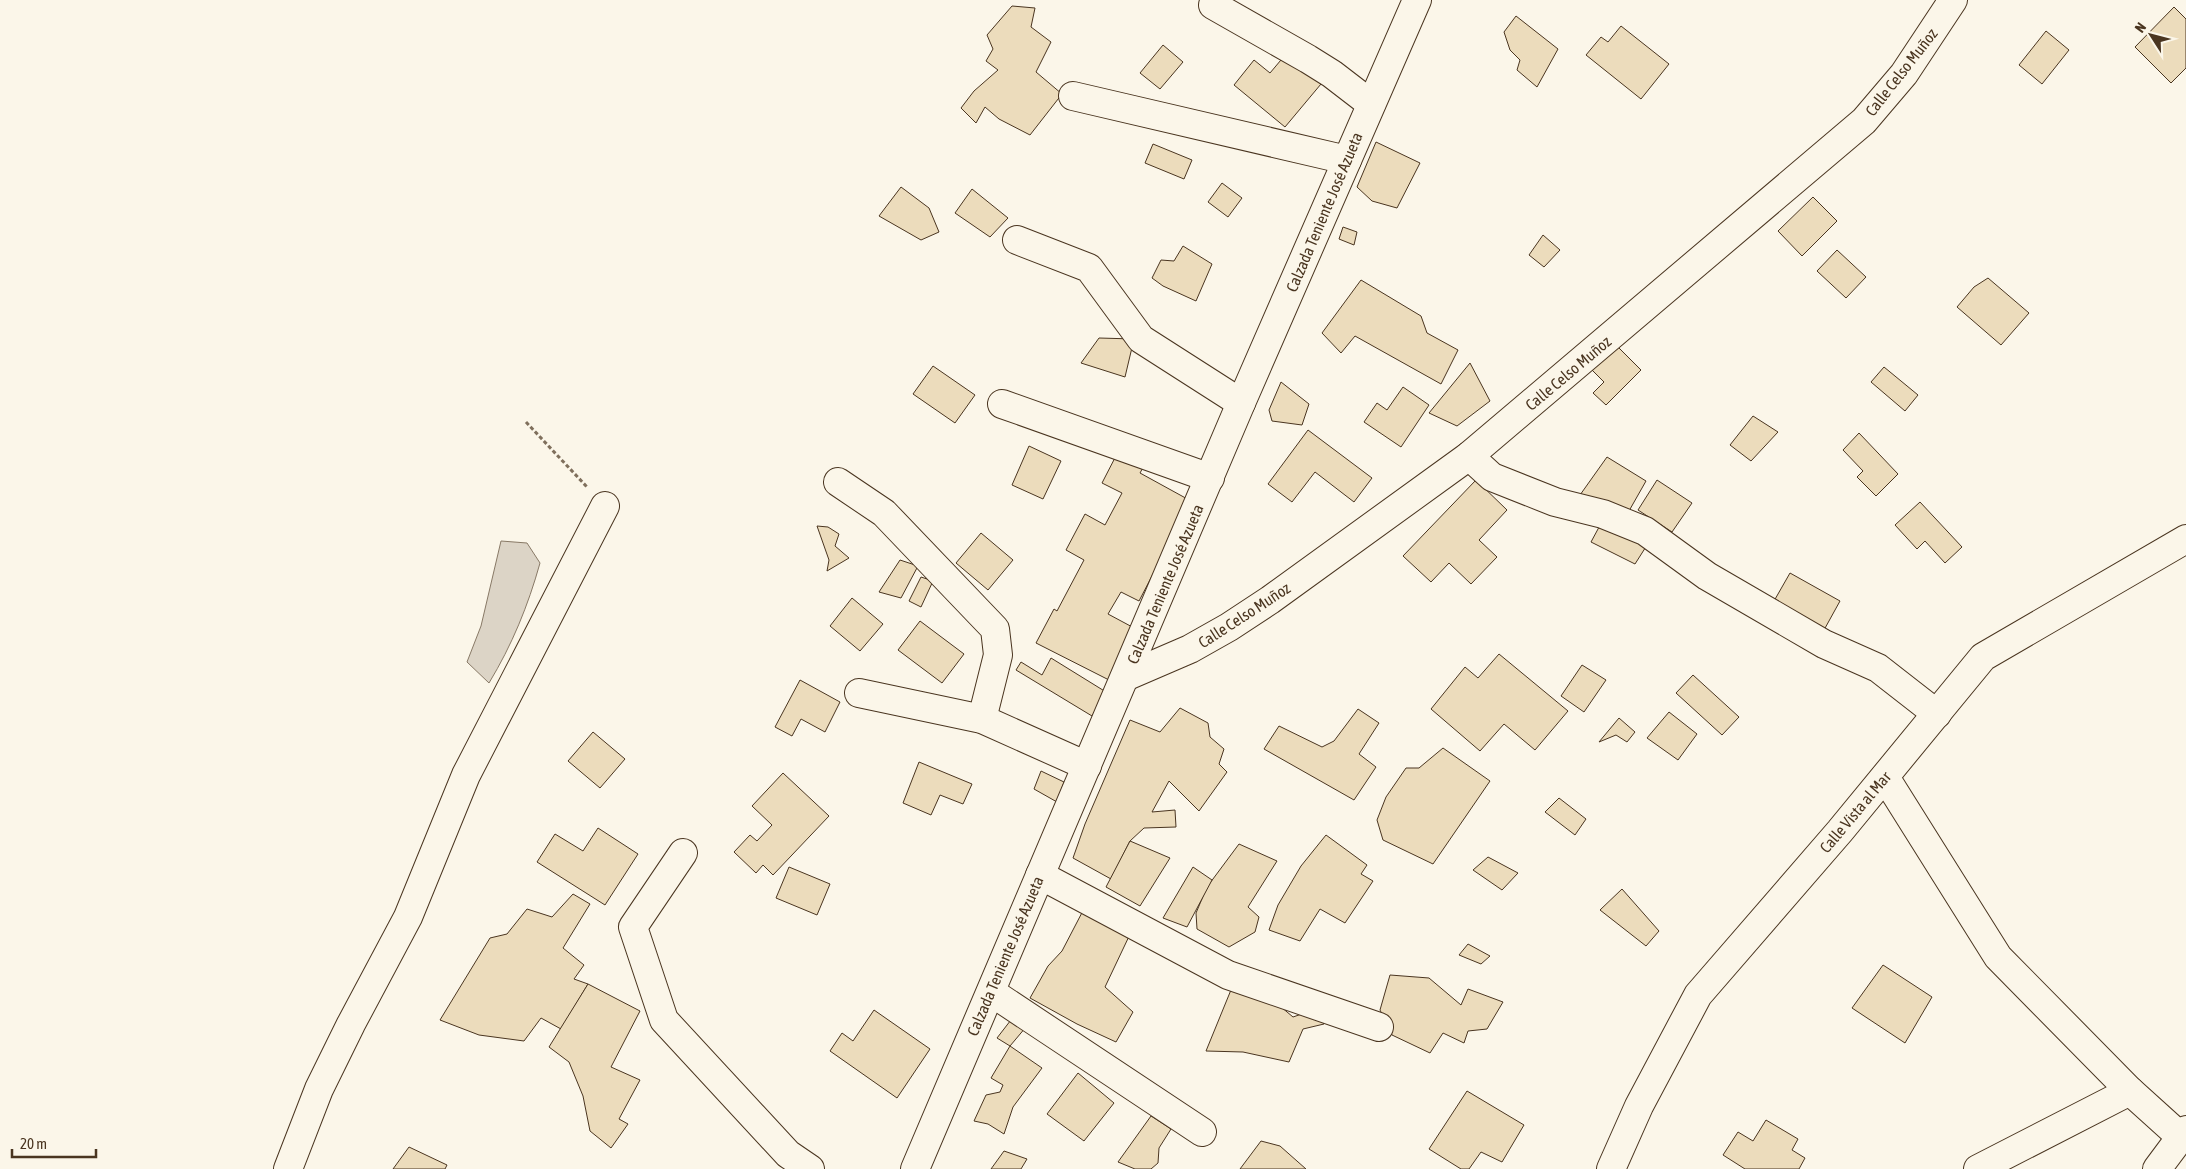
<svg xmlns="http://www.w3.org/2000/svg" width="2186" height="1169" font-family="'Asap Condensed',sans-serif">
<rect width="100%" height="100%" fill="#fbf6e9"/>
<path fill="#dcd4c6" stroke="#887966" d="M501,541L527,543L540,563C528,606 512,645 489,683L467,662L481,626Z"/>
<g fill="#ecdcbc" stroke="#4a3520">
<path d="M1012,6L1035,8L1031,27L1051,42L1036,72L1062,94L1030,135L999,119L985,107L976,123L961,108L974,91L998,70L986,61L993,49L987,35Z"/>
<path d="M2174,7L2186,19V68L2171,83L2135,47Z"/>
<path d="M1516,16L1558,49L1537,87L1517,70L1520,60L1510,50L1504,32Z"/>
<path d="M1621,26L1669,64L1641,99L1586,55L1601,37L1608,42Z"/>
<path d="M2046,31L2069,50L2042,84L2019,65Z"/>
<path d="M1163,45L1183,62L1160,89L1140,73Z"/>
<path d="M1286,54L1321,84L1285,127L1234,85L1254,60L1270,73Z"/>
<path d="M1376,142L1420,163L1397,208L1372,201L1357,187Z"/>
<path d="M1153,144L1192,160L1184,179L1145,163Z"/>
<path d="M1222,183L1242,198L1228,217L1208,202Z"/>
<path d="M901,187L929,208L939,232L921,240L879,216Z"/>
<path d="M972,189L1008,218L990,237L955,213Z"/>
<path d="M1813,197L1837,221L1802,256L1778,231Z"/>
<path d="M1343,227L1357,232L1354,245L1339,239Z"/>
<path d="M1543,235L1560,250L1544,267L1529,255Z"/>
<path d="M1183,246L1212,264L1196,301L1163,286L1152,278L1161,260L1174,261Z"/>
<path d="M1837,250L1866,277L1846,298L1817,271Z"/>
<path d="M1988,278L2029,313L2001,345L1957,307L1974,287Z"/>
<path d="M1361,280L1421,316L1427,333L1458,350L1441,384L1355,336L1341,353L1322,333Z"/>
<path d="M1099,338L1134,339L1125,377L1081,363Z"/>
<path d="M1616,345L1641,370L1606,405L1593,393L1604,382L1592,370Z"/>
<path d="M1470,363L1490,401L1457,426L1429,413Z"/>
<path d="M933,366L975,395L955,423L913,394Z"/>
<path d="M1884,367L1918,395L1905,411L1871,382Z"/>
<path d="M1281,382L1309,404L1302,425L1272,421L1269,410Z"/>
<path d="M1403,387L1429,405L1401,447L1364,422L1377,403L1387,410Z"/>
<path d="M1753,416L1778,432L1751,461L1730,445Z"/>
<path d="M1308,430L1372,478L1354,502L1315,472L1292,502L1268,484Z"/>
<path d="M1859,433L1898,474L1876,496L1857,477L1863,471L1843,450Z"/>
<path d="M1029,446L1061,461L1043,499L1012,485Z"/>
<path d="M1119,450L1145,464L1140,473L1191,501L1139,601L1121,592L1108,614L1136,629L1109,680L1036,643L1054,609L1057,611L1084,560L1066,550L1085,514L1105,525L1122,493L1102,483Z"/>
<path d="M1607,457L1646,481L1625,518L1580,495Z"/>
<path d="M1476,480L1507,510L1479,540L1497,557L1471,584L1449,563L1431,582L1403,556Z"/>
<path d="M1657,480L1692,503L1672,532L1638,510Z"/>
<path d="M1920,502L1962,547L1945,563L1925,541L1917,549L1895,525Z"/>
<path d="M1605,516L1649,542L1635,564L1591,542Z"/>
<path d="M817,526L828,527L839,534L835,546L849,558L827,571L829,560Z"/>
<path d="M981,533L1013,560L988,590L956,563Z"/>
<path d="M900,560L918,566L901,598L879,592Z"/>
<path d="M1790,573L1840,601L1824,630L1774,601Z"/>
<path d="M921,577L933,581L921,607L909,601Z"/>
<path d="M852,598L883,624L860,651L830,626Z"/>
<path d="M920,621L964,654L942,683L898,650Z"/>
<path d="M1499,654L1568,711L1535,750L1504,724L1480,751L1431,709L1465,667L1478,678Z"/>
<path d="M1051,658L1106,692L1092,716L1016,670L1021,662L1042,675Z"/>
<path d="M1582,665L1606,680L1584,712L1561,696Z"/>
<path d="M1693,675L1739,717L1722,735L1676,693Z"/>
<path d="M800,680L840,702L825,732L801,719L792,736L775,727Z"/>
<path d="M1180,708L1208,723L1210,737L1224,749L1219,764L1227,772L1199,811L1169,781L1152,812L1175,810L1176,827L1144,828L1130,841L1111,879L1073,858L1085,824L1130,720L1160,732Z"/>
<path d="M1358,709L1379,723L1359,754L1376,767L1354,800L1264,749L1279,726L1322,747L1334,741Z"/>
<path d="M1669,712L1697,734L1678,760L1647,738Z"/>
<path d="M1619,718L1635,732L1627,742L1616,735L1599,742Z"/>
<path d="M593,732L625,759L600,788L568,761Z"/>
<path d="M1443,748L1490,781L1433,864L1383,840L1377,820L1386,797L1406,768H1419Z"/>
<path d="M919,762L972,784L963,804L940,795L931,815L903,803Z"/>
<path d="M1041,771L1064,782L1057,802L1034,789Z"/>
<path d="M783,773L829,816L773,875L763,865L756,873L734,852L750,835L757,841L772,825L752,806Z"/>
<path d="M1559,798L1586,819L1575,835L1545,812Z"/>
<path d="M598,828L638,854L605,905L537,862L555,834L583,851Z"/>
<path d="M1326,835L1367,865L1361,874L1373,881L1345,923L1320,909L1300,941L1269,930L1278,905L1301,866Z"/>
<path d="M1130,841L1170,858L1140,906L1106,887Z"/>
<path d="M1239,844L1277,861L1248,907L1259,917L1255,932L1229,947L1197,929L1196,913L1207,887Z"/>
<path d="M1488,857L1518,873L1502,890L1473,870Z"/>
<path d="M789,867L830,884L817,915L776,898Z"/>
<path d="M1193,867L1212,880L1187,927L1163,918Z"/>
<path d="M1622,889L1659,931L1646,946L1600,910Z"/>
<path d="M573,894L590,904L563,948L584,965L574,979L588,984L561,1029L541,1018L524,1041L479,1035L440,1020L490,938L507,934L527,909L552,917Z"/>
<path d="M1087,903L1132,930L1105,987L1133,1012L1116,1042L1077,1024L1030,998L1048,966L1062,951Z"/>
<path d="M1468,944L1490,956L1481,964L1459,955Z"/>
<path d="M1883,965L1932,997L1905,1043L1852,1008Z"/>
<path d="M1390,975L1429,978L1461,1005L1468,989L1503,1002L1487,1029L1468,1031L1464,1043L1443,1033L1430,1053L1392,1035L1380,1010Z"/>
<path d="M588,984L640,1011L611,1067L640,1080L619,1119L628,1124L611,1148L590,1131L583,1096L569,1062L549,1047Z"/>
<path d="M1233,985H1255L1293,1017L1316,1009L1324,1024L1303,1029L1289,1062L1243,1052L1206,1051Z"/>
<path d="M874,1010L930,1049L897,1098L830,1051L842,1033L853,1041Z"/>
<path d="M1014,1016L1026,1027L1010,1046L997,1038Z"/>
<path d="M1010,1046L1042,1068L1013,1107L1004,1134L988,1124L974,1121L986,1095L1000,1092L1003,1085L991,1078Z"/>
<path d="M1078,1073L1114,1103L1084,1141L1047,1114Z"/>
<path d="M1467,1091L1524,1125L1502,1162L1481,1152L1469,1169H1461L1429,1149Z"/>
<path d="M1151,1116L1171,1129L1159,1148L1158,1163L1151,1169H1135L1118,1162Z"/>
<path d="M1766,1120L1798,1139L1792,1150L1805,1158L1799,1169H1745L1723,1155L1738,1132L1753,1141Z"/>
<path d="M1261,1141L1280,1146L1306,1169H1240Z"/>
<path d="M409,1147L447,1165L445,1169H393Z"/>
<path d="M1004,1151L1027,1159L1021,1169H991Z"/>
</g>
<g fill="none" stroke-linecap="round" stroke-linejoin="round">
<defs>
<g id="minor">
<path d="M1213,5L1308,59L1332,74L1371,104"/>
<path d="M1073,96L1347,160"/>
<path d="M1017,240L1089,268L1141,339L1241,403"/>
<path d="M1002,404L1210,478"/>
<path d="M1469,456L1492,477L1555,502L1603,514L1645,531L1707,576L1824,644L1878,668L1937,714"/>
<path d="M838,482L884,513L995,629L998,655L982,719"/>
<path d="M1125,677L1190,649L1229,627L1270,600L1469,456L1864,121L1904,74L1953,0"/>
<path d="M859,693L982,719L1087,766"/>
<path d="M1885,777L1998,957L2130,1091L2181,1137"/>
<path d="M683,853L633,927L664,1020L788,1154L810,1169"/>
<path d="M1040,875L1228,975L1379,1027"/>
<path d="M991,992L1202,1132"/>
<path d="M288,1169L319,1089L351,1024L408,917L466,775L605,506"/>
<path d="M1611,1169L1639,1106L1698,995L1840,831L1983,657L2186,539"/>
<path d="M1978,1169L2130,1091"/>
<path d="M2157,1169L2186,1130"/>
</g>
<path id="major" d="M915,1169L1241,403L1417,0"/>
</defs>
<use href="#minor" stroke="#4a3520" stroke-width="30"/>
<use href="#major" stroke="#4a3520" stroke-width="30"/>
<path stroke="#7f6f5c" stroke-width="3" stroke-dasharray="4 2.5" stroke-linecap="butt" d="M526,422L587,487"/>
<use href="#minor" stroke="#fbf6e9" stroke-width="28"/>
<use href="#major" stroke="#fbf6e9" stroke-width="28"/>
</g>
<g text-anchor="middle" stroke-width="4" stroke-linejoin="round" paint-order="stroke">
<g font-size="16" fill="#4a3520" stroke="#fbf6e9">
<text transform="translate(1901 72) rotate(-52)" y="6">Calle Celso Muñoz</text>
<text transform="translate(1324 212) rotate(-67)" y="6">Calzada Teniente José Azueta</text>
<text transform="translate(1568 373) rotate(-40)" y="6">Calle Celso Muñoz</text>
<text transform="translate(1165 584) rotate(-67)" y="6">Calzada Teniente José Azueta</text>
<text transform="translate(1244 615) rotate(-33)" y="6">Calle Celso Muñoz</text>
<text transform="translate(1855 812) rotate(-50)" y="6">Calle Vista al Mar</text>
<text transform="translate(1005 956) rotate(-67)" y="6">Calzada Teniente José Azueta</text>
</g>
</g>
<g transform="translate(2151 35) rotate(306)" stroke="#fbf6e9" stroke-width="4" paint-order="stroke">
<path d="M0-4L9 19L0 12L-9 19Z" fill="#4a3520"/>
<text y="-8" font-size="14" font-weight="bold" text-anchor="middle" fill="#4a3520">N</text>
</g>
<path d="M12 1149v8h84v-8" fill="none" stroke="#4a3520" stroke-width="2.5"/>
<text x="20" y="1149" font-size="15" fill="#4a3520" stroke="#fbf6e9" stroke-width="4" paint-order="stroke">20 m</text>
</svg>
